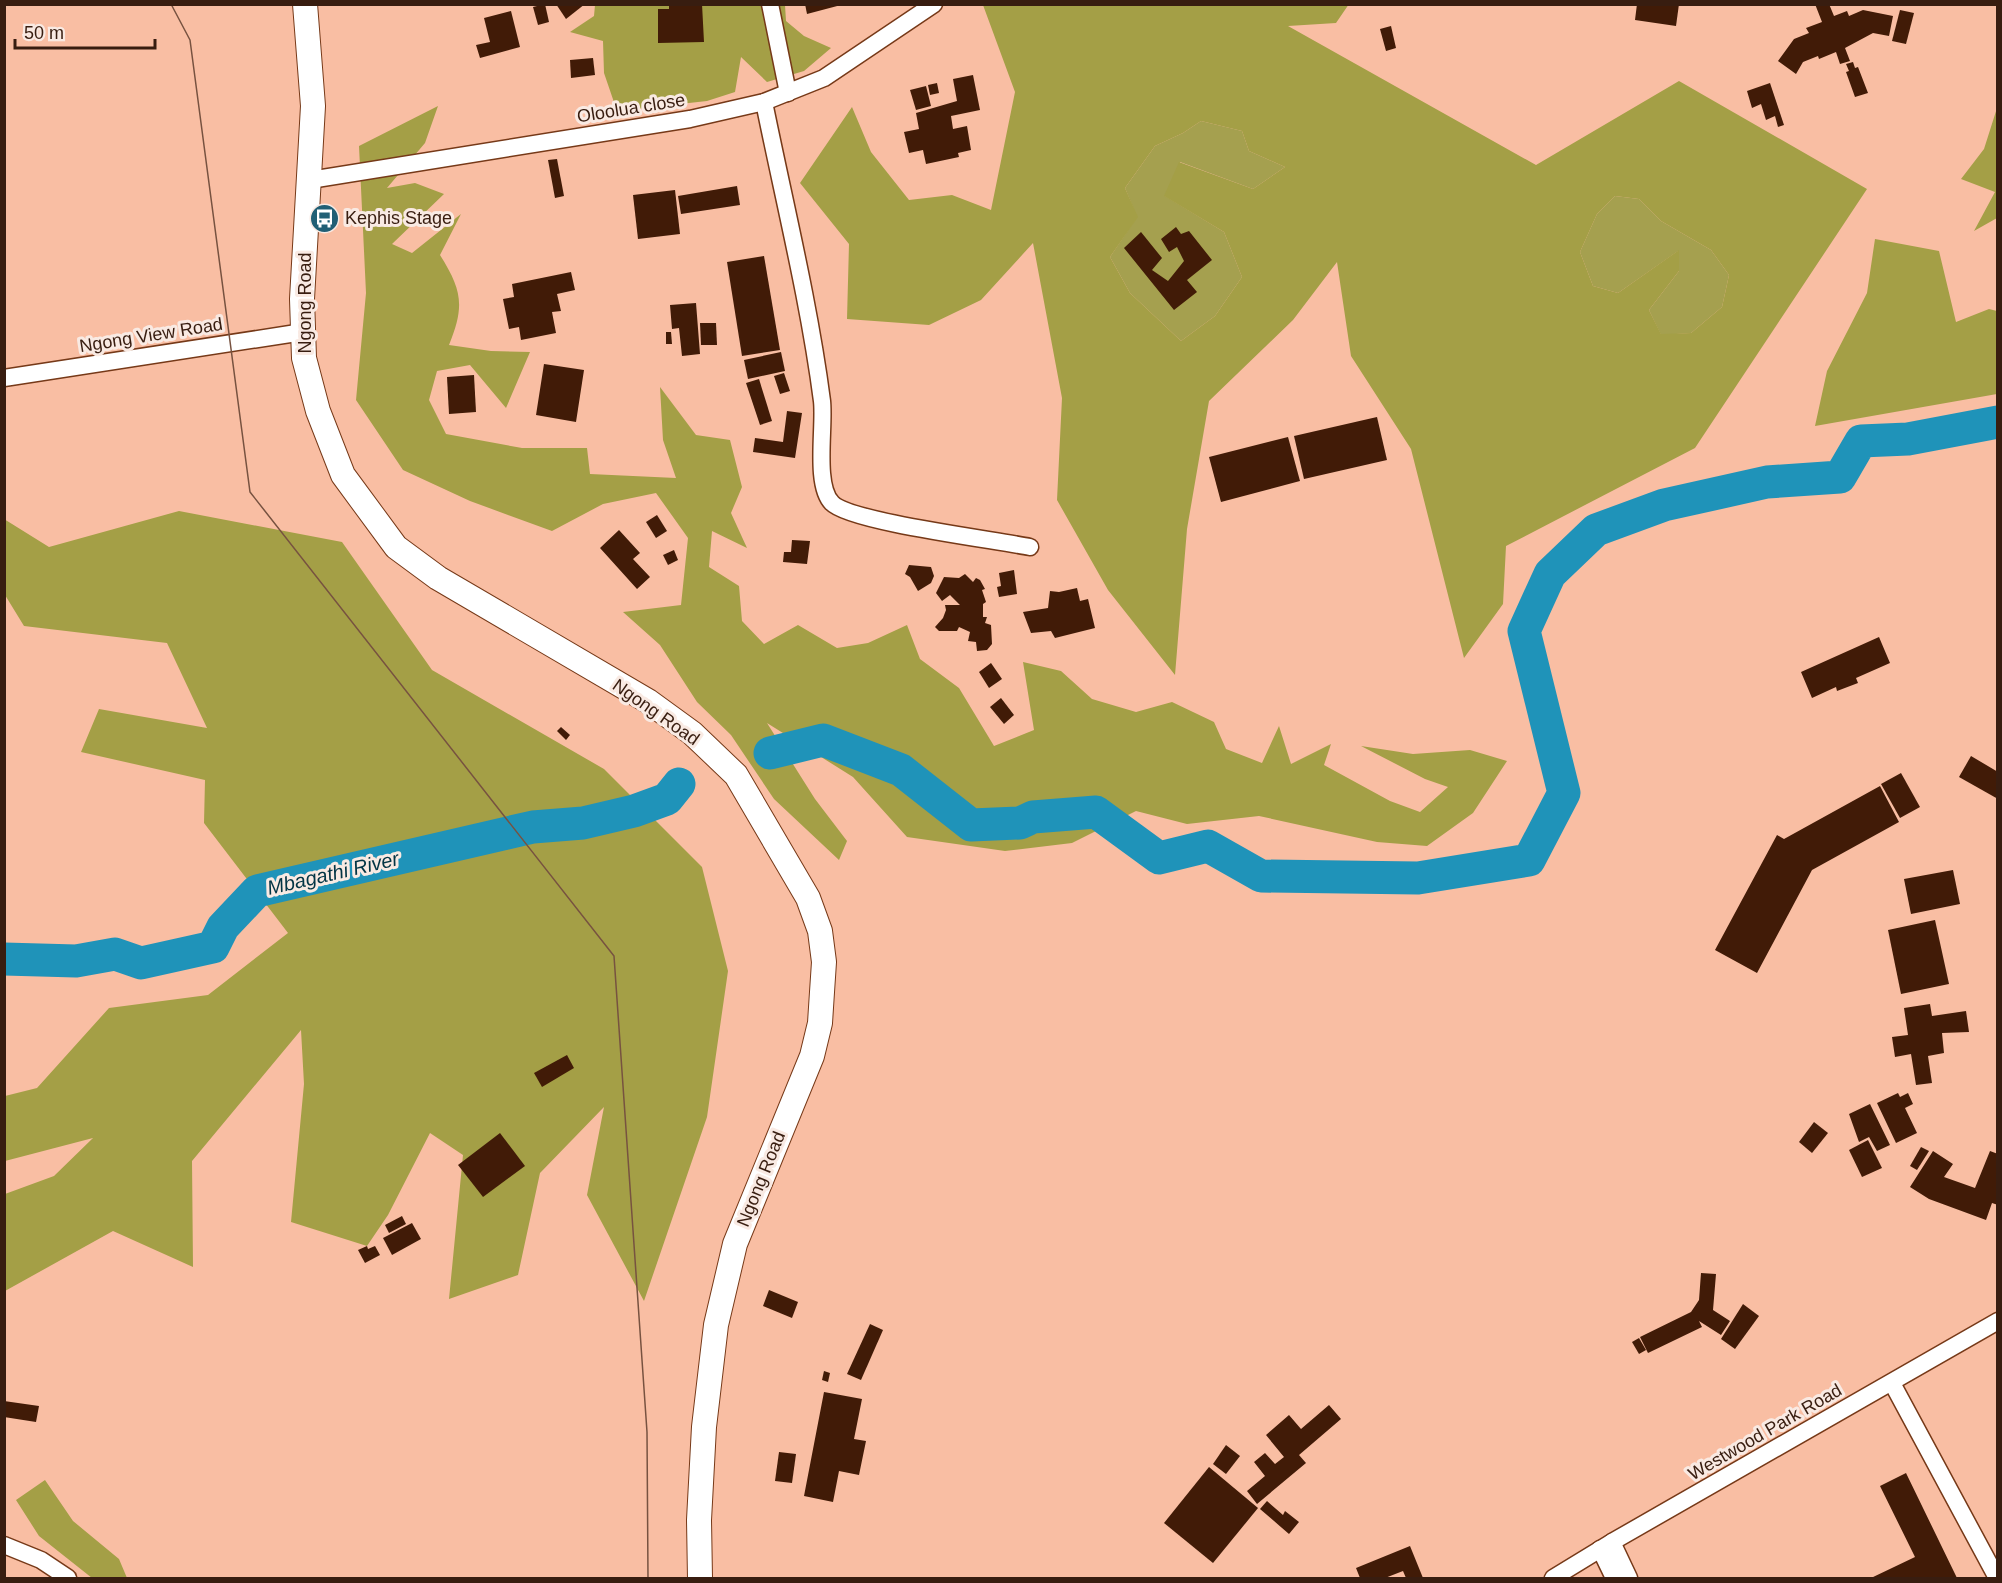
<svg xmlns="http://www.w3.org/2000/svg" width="2002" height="1583" font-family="Arial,sans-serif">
<rect width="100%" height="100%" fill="#f9bea3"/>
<g fill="#a5a04f">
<path d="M1201,121L1242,131L1249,151L1285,167L1253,189L1180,162L1165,196L1224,232L1242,277L1215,316L1181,341L1130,293L1110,257L1137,217L1125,188L1155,146L1183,133Z"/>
<path d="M1615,196L1639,199L1661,221L1711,250L1729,275L1722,307L1691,333L1661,335L1649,310L1679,271L1678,251L1618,293L1593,286L1580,252L1597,214Z"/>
</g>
<g fill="#a49f46" fill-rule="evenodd">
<path d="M1349,4L1336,23L1288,26L1536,165L1679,81L1867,189L1695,448L1506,546L1503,604L1464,658L1411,449L1351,356L1337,262L1293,320L1209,401L1187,529L1175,675L1108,590L1057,500L1062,398L1033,243L981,300L929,325L847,319L849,244L800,183L852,107L871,152L909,200L952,195L991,210L1015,92L983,5ZM1201,121L1242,131L1249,151L1285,167L1253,189L1179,162L1164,196L1224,232L1242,277L1215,316L1181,341L1130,293L1110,257L1138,217L1125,188L1155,146L1183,133ZM1615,196L1639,199L1661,221L1711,250L1729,275L1722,307L1691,333L1661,334L1649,310L1679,271V250L1618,293L1593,286L1580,252L1597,214Z"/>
<path d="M595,5H785L786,21L804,36L831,48L804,71L767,82L741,57L735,92L707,101L617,111L604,73L603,41L570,32L594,16Z"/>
<path d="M438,106L425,143L387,188L415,183L444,194L392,244L412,253L461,214L440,255C462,290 465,306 449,345L491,351L530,352L506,408L470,365L437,371L429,400L446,434L522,448H587L590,474L676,478L663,440L660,387L696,435L730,440L742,487L731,513L747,548L712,531L709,567L739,586L742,621L764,644L798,625L837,648L868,643L907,625L920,659L959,688L994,746L1034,730L1023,662L1061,671L1092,699L1136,712L1172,702L1214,722L1226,749L1262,763L1279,726L1291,764L1331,744L1324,765L1390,801L1420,812L1448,787L1425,779L1361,746L1413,754L1470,750L1507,761L1473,813L1427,846L1377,842L1259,816L1187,824L1136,811L1072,843L1005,851L907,837L853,777L767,723L815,799L847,841L839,860L774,799L731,735L697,702L660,645L623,612L681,605L688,538L656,493L603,504L552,531L470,501L403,470L356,400L366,293L359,146Z"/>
<path d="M1997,108V218L1974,231L1995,192L1961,179L1984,149Z"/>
<path d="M1875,239L1939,251L1956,322L1989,309L1997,311V394L1815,426L1827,371L1867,293Z"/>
<path d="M179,511L342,542L432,670L604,769L702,867L728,971L707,1117L644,1301L587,1195L604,1107L540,1173L518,1275L449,1299L463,1155L430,1133L388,1215L367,1246L291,1222L304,1084L301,1030L192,1161L193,1267L113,1231L5,1291V1194L54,1176L93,1138L5,1161V1096L37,1088L109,1008L208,995L288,933L204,823L205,780L81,752L99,709L207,728L167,643L24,626L5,595L4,519L49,547Z"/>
<path d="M45,1480L73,1521L119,1559L127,1578H92L39,1536L16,1500Z"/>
</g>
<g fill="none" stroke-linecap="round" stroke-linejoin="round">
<g stroke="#1f93b9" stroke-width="33">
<path d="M770,753L823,740L901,770L971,825L1020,823L1033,817L1096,812L1159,858L1208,846L1261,876L1418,878L1529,860L1564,793L1524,631L1550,574L1596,530L1664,505L1767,482L1840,477L1861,441L1908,439L1998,422"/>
<path d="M4,959L76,961L115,954L141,963L213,947L223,927L257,891L533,827L583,823L634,811L667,799L679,784"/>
</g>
</g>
<g fill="#411b07">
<path d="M545,4L549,22L538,25L533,7Z"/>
<path d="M556,4H585L566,19Z"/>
<path d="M669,4H702L704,42L658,43V9H669Z"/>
<path d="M805,4H840L841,5L807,14Z"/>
<path d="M1637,4H1679L1676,26L1635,20Z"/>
<path d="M1815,4H1829L1834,16L1847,11L1849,16L1863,10L1893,16L1889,36L1873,33L1845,48L1850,61L1840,64L1836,52L1819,59L1818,56L1803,62L1796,74L1778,61L1794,39L1809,33L1806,28L1822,22Z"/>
<path d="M1900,10L1914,13L1906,44L1892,41Z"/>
<path d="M511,11L520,47L480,58L476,45L490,42L484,18Z"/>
<path d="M1391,26L1396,48L1386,51L1380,29Z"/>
<path d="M593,58L595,75L571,78L570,60Z"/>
<path d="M1853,62L1855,68L1858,67L1868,93L1855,97L1846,72L1849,71L1846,64Z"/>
<path d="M973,75L980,110L951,116L953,129L967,126L971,150L958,153L959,157L926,164L923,150L909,153L904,132L919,129L916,113L957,101L953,79Z"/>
<path d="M937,83L939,93L930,95L928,85Z"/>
<path d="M1770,83L1784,125L1778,127L1775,116L1766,120L1761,104L1752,108L1747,91Z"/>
<path d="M926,86L931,106L916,110L910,90Z"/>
<path d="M557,159L564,196L555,198L548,160Z"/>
<path d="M737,186L740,205L681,214L678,196Z"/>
<path d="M675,190L680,234L638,239L633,195Z"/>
<path d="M1176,227L1181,234L1189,231L1212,260L1187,280L1197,292L1174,310L1124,248L1141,232L1162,258L1152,270L1168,281L1184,261L1177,247L1169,252L1161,239Z"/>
<path d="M764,256L780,350L742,356L727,262Z"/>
<path d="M571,272L575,290L557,294L561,311L552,312L556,333L521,340L519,327L509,329L503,299L514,297L512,284Z"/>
<path d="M696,303L700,354L682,356L679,328L672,329L670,305Z"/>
<path d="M700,323H716L717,345H701Z"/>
<path d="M666,332H671L672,344H666Z"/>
<path d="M781,352L785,371L748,379L744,360Z"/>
<path d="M544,364L584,370L576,422L536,415Z"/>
<path d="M784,373L790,391L780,394L774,376Z"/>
<path d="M474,375L476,412L449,414L447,377Z"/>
<path d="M759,379L772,421L760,425L746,383Z"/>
<path d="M787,411L802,413L795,458L753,452L755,438L783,442Z"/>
<path d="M1377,417L1387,460L1304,479L1294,436Z"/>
<path d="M1288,437L1300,481L1221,502L1209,457Z"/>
<path d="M657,515L667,531L656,538L646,522Z"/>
<path d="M619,530L640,553L633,559L650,577L637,589L600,548Z"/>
<path d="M792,540L810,541L807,564L783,562L784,552H791Z"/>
<path d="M674,550L678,560L668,565L663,555Z"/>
<path d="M909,565L931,567L934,576L931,583L918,591L910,577L905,574Z"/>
<path d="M1014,570L1017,594L999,597L997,587L1001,586L999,573Z"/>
<path d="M965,574L973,582L976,578L980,580L985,589L982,590L986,602L983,604V617H987L985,623L991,625L992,644L987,650L977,651L976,642L968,641L970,632L959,627L957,631H939L935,627L943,618L946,610L945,605H960L950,595L942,601L936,593L944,577L959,578Z"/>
<path d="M1077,588L1080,601L1088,599L1095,628L1055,638L1051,631L1031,633L1023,612L1048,608L1050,591L1059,592Z"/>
<path d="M1879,637L1890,663L1856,678L1858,683L1837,691L1836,687L1812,698L1801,672Z"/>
<path d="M991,663L1002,679L989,688L979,672Z"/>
<path d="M1001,698L1014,715L1004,724L990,707Z"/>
<path d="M561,727L570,735L566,740L557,731Z"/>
<path d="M1971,756L1998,772V799L1959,777Z"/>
<path d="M1901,773L1920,807L1900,818L1881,784Z"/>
<path d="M1880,786L1899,822L1812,870L1757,973L1715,950L1777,835L1784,839Z"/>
<path d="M1953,870L1960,904L1911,914L1904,879Z"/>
<path d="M1935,920L1949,984L1901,994L1888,930Z"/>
<path d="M1930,1004L1932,1016L1966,1011L1969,1032L1942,1033L1944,1053L1928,1056L1932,1083L1916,1085L1911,1054L1895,1057L1892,1037L1908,1035L1904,1008Z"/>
<path d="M567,1055L574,1068L542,1087L534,1073Z"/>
<path d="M1898,1093L1900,1097L1908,1093L1913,1104L1905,1108L1917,1133L1896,1143L1877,1103Z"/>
<path d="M1870,1104L1890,1145L1877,1151L1869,1137L1859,1142L1849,1114Z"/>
<path d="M1814,1122L1828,1133L1812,1153L1799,1142Z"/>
<path d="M500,1133L525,1166L483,1197L458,1165Z"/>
<path d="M1868,1140L1882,1168L1862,1177L1849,1150Z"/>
<path d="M1921,1147L1929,1151L1917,1170L1910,1166Z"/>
<path d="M1933,1151L1953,1164L1944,1177L1975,1188L1990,1151L1998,1154V1205L1992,1203L1986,1220L1929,1199L1910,1187Z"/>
<path d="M402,1216L406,1224L389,1233L385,1225Z"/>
<path d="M412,1223L421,1239L392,1255L383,1238Z"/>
<path d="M367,1246L368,1249L375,1246L380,1255L365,1263L358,1250Z"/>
<path d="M1701,1273L1716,1274L1713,1310L1730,1321L1721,1335L1699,1321L1702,1327L1648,1353L1640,1337L1691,1312L1699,1300Z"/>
<path d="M769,1290L798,1302L792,1318L763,1306Z"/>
<path d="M1743,1304L1759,1316L1735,1349L1721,1339Z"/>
<path d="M870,1324L883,1330L861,1380L847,1374Z"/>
<path d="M1639,1338L1646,1350L1639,1354L1632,1342Z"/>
<path d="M824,1371L830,1373L828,1382L822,1380Z"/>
<path d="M824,1392L862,1399L854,1439L866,1441L859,1475L839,1471L833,1502L804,1496Z"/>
<path d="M4,1401L39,1406L36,1422L4,1417Z"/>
<path d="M1329,1405L1341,1419L1299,1455L1306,1463L1257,1504L1247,1491L1265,1476L1254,1462L1265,1453L1275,1464L1284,1457L1266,1435L1289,1415L1301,1429Z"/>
<path d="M1226,1445L1240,1456L1226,1474L1213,1464Z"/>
<path d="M779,1452L796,1454L792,1483L775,1481Z"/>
<path d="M1209,1467L1258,1508L1213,1563L1164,1523Z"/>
<path d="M1906,1473L1957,1578H1871L1915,1557L1880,1486Z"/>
<path d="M1267,1501L1283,1515L1285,1511L1299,1522L1289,1534L1260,1509Z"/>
<path d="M1410,1546L1423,1578H1406L1403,1571L1385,1578H1360L1356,1568Z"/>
</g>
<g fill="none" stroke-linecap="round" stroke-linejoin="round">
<defs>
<g id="street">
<path d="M770,4L788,93"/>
<path d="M764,102C784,201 809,301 822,401C825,426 814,485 832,503C850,522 996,540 1030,547"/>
<path d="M310,180L690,119L764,102L824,78L934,4"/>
<path d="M4,378L303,332"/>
<path d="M1892,1383L1997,1578"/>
<path d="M1612,1542L1629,1578"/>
<path d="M4,1545L41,1560L68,1578"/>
<path d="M1600,1549L1614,1578"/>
<path d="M1553,1578L1612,1542L1998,1321"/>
</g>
<path id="secondary" d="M305,4L313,106L302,299L304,358L318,411L343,475L396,547L438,578L648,701L692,733L736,775L808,898L820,931L824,962L822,992L820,1023L812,1056L735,1244L716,1325L704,1427L699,1520L700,1578"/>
</defs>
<use href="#street" stroke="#763918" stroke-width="19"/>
<use href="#secondary" stroke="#763918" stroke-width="26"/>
<use href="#street" stroke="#fff" stroke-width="16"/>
<use href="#secondary" stroke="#fff" stroke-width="24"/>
<path stroke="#775240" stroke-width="1.5" d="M171,4L190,40L250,492L614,956L647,1432L648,1578"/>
</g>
<defs>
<symbol id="bus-disc" viewBox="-11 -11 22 22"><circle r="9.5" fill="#215f75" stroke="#f9eae3"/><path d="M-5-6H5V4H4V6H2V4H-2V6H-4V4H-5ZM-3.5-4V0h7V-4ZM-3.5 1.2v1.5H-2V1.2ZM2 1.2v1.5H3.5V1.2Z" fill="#fff"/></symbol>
</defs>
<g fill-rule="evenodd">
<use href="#bus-disc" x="308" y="202" width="33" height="33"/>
</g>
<g text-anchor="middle" stroke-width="6" stroke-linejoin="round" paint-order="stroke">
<g font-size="18" fill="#381d10" stroke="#f9eae3">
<text transform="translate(631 108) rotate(-9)" y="6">Oloolua close</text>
<text transform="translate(305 303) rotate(-90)" y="6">Ngong Road</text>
<text transform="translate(151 335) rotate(-9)" y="6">Ngong View Road</text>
<text transform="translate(656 712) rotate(35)" y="6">Ngong Road</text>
<text transform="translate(761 1179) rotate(-68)" y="6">Ngong Road</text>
<text transform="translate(1765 1432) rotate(-30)" y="6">Westwood Park Road</text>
</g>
<g font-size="18" fill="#381d10" stroke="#f9eae3" text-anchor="start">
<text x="345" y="224">Kephis Stage</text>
</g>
<g font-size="20" font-style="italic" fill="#033545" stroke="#f9eae3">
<text transform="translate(333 873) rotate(-13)" y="7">Mbagathi River</text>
</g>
</g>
<rect width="2002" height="1583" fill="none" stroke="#381d10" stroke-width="12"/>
<path d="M15 39v9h140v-9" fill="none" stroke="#381d10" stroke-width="3"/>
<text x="24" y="39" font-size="18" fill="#381d10" stroke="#f9eae3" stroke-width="4.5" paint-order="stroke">50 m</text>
</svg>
